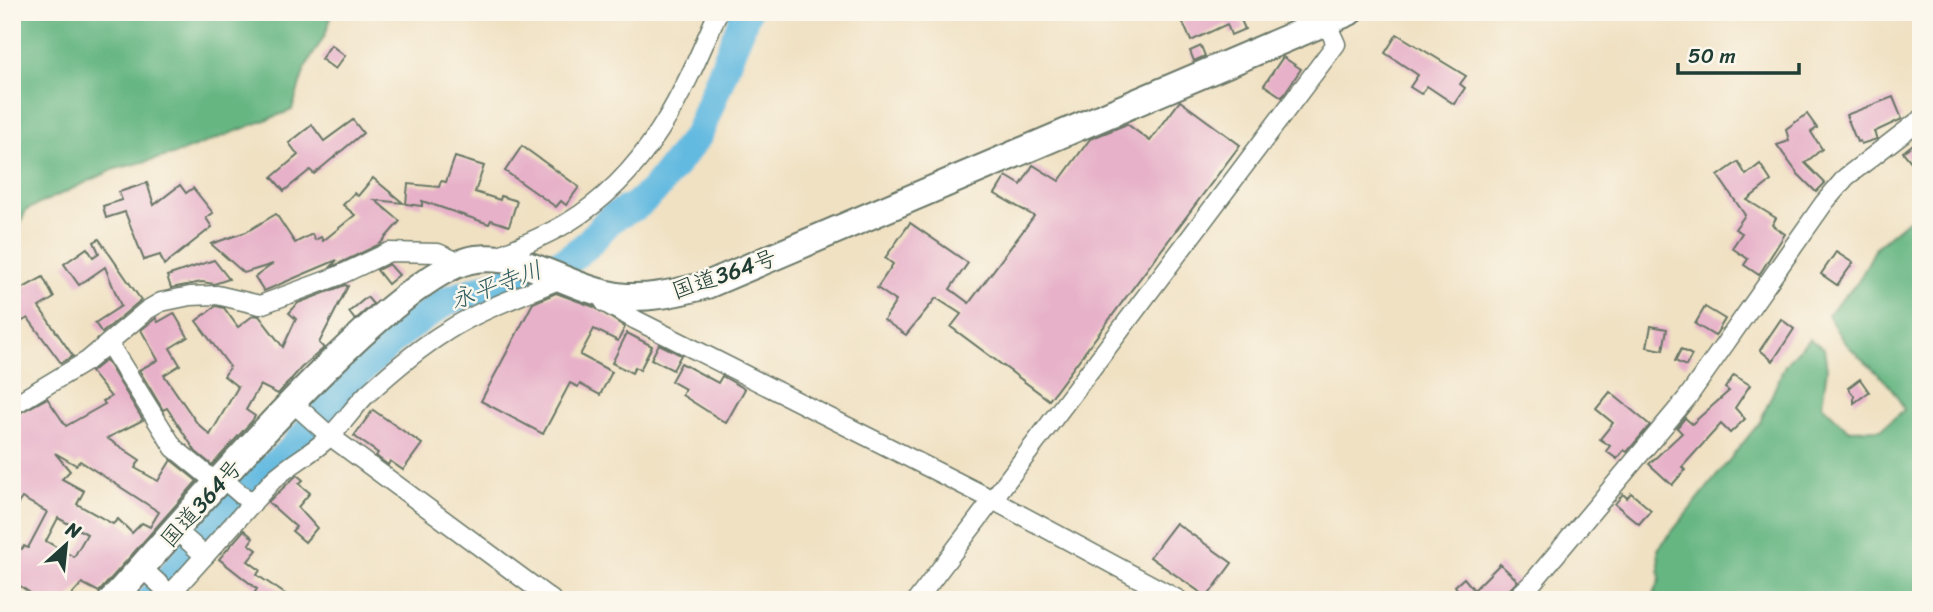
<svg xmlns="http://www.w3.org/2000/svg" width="1933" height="612" font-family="Sriracha,'Klee One',sans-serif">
<rect width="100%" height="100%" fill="#fbf7ec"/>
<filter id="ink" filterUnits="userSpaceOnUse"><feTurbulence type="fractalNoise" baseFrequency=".0143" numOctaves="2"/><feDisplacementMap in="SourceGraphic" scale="14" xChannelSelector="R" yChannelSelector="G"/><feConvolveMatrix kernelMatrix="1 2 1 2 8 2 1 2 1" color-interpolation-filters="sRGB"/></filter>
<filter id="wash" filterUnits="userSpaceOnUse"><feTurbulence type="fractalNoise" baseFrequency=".00686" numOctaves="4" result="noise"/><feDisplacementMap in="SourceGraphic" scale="28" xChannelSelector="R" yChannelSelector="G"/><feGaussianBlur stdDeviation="1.57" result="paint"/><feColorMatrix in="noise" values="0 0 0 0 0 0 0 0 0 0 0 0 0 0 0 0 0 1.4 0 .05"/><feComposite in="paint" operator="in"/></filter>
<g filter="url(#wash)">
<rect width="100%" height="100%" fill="#f0e1c3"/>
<g fill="#66b682" stroke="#427a5b" stroke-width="2">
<path d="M12,12H333L325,35L305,68L292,110L176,154L115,169L26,210L12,245Z"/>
<path d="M1921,209V554L1916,600H1651L1660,580L1658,549L1760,422L1785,365L1809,339L1824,348L1827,369L1822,405L1848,430L1881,429L1904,410C1886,367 1846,359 1828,314L1858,282L1877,246Z"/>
</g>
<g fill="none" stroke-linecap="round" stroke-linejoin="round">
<path stroke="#64bae0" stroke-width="30" d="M151,600L232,502L292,450L356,375L398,335L446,301L566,261L586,246L611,218L637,205L656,188L698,135L746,12"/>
</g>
<g id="blocks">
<g fill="#e7b2c9" fill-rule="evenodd">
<path d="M1187,12H1253L1240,18L1245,29L1231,35L1227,24L1191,41L1180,16Z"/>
<path d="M1397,34L1466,76L1460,84L1465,88L1454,104L1427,86L1421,94L1410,87L1418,75L1385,53Z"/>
<path d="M331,45L345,56L335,69L321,59Z"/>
<path d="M1201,46L1205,56L1194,61L1190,51Z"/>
<path d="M1283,57L1301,69L1282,97L1264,85Z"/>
<path d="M1893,97L1902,119L1874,132L1877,139L1861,144L1860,141L1857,142L1846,115Z"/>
<path d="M1180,101L1240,145L1049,400L951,327L961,314L936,298L906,335L884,320L896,301L877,288L893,264L885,258L910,223L968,263L950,289L969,303L1034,216L995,194L1006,176L1021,185L1033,165L1059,181L1090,139L1127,124L1150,141Z"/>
<path d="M1807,114L1817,128L1811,132L1822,149L1805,163L1825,183L1816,192L1798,174L1777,145L1789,141L1786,129Z"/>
<path d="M353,120L363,133L314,174L310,170L284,191L272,177L298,155L289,143L312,125L324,141Z"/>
<path d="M1921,138V174L1903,152Z"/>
<path d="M522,146L579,187L566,205L561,201L556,207L505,171Z"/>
<path d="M455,157L484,166L475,192L500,200L501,196L517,201L509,226L491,220L489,224L422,201V206L406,204L408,184L439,187L441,181L446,182Z"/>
<path d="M1738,162L1746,175L1760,164L1771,181L1747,200L1776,218L1772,225L1785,234L1759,275L1744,265L1748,259L1732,248L1742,233L1735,229L1745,215L1718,176Z"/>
<path d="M373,178L403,203L375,200L400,221L380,244L334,266L331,267L337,260L264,291L255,277L273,264L244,273L211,244L246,232L276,214L295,243L312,234L315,240L321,237L323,241L355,215L343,205L354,193L358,196Z"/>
<path d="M147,183L154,205L180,185L186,193L193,188L213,213L206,218L212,227L164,265L160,255L144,260L125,212L106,218L103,206L122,200L119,192Z"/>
<path d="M99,239L141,300L102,333L95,323L121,306L105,267L79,285L64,264L87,248L93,257L99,253L94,242Z"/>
<path d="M1836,252L1853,263L1837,285L1821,274Z"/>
<path d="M214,260L229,279L214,284L202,282L171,288L167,276Z"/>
<path d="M389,264L399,275L388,284L377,270Z"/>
<path d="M43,277L54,298L39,307L73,356L61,363L28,318L12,327V294Z"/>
<path d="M345,285L348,286L319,343L324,348L301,368L278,394L260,385L246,410L255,416L252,421L212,465L196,452L167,408L163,410L139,370L158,360L141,330L156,318L158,322L174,313L188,337L170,348L180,365L164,375L197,423L210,435L238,387L224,376L230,367L196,321L216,306L224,308L238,327L254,315L259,316L283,347L296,319L289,313L298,303Z"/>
<path d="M556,293L594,307L625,327L618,341L594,329L580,355L612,372L600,395L580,384L578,387L570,383L543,434L481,401L533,303Z"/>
<path d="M367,297L373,304L355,320L349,312Z"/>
<path d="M1705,307L1725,319L1715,336L1695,324Z"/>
<path d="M1781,319L1794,329L1773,361L1760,350Z"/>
<path d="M1651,326L1667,329L1663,350L1647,347Z"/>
<path d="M627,333L652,346L640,370L635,367L632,373L612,363Z"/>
<path d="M659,344L681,355L673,370L651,359Z"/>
<path d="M1681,349L1692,355L1686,366L1675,361Z"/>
<path d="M106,360L143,420L107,438L140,460L135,468L158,481L171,460L197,481L99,592L82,583L67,600H40L12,580V543L22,549L24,546L28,548L47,512L22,498L12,512V417L47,398L66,426L105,404L103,401L111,397L91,372ZM55,453L76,465L80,461L159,512L150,527L142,523L132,533L118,519L113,524L77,504L84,491L62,479L70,471ZM58,518L87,534L74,557L46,541Z"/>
<path d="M681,363L718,383L722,376L745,389L726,423L682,395L685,389L671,381Z"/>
<path d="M1734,375L1750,385L1735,408L1745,419L1730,433L1721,424L1682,467L1685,470L1672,485L1649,464L1682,433L1677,428L1685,418L1692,424L1729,391L1725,388Z"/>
<path d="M1860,379L1869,392L1854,403V396L1848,388Z"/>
<path d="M1610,392L1650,425L1627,452L1624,450L1617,459L1606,451L1610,446L1600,439L1613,423L1596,409Z"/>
<path d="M373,410L422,444L403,470L390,461L388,465L376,456L378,453L354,436Z"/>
<path d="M297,475L303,480L299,484L310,493L298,507L317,528L305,542L292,531L296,527L268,502Z"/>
<path d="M1631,493L1651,510L1639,524L1615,504L1623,494L1627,498Z"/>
<path d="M1176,523L1232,563L1207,597L1150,557Z"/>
<path d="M244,530L253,538L249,544L257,550L248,561L260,570L257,575L294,600H250L257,589L219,559Z"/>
<path d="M1500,564L1518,581L1499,600H1465L1455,586L1464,578L1474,590Z"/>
</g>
</g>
</g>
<g filter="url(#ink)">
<use href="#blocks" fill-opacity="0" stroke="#687666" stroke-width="2"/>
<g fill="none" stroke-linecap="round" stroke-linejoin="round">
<defs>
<g id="minor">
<path d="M494,258C518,246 544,237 567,223C648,174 682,96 718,12"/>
<path d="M599,294L605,303L636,320L991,499L1179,600"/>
<path d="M109,344L174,448L218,484"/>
<path d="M293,403L330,436L552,600"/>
<path d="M12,406L87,361L147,310L161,302L190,296L217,295L260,305L338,276L389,252L438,253L458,262"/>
<path d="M223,479L252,504"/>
<path d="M176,530L205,556"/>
<path d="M142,568L170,594"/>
<path d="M165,600L273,480C291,463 310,455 328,438C342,425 353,408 367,394C391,372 419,348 447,331C483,308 524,295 563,278"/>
<path d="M917,600L1336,44L1326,22"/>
<path d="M1514,600L1533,582L1687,398L1824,203L1846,177L1921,119"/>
</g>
<path id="highway" d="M112,600C177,530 394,268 476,259C528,253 568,289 618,296C648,300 678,292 707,285L1349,12"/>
</defs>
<use href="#minor" stroke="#687666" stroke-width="21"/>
<use href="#highway" stroke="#687666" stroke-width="30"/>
<use href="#minor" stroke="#fff" stroke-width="18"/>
<use href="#highway" stroke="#fff" stroke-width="26"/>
</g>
</g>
<g text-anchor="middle" stroke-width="5" stroke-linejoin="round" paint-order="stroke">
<g font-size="23" fill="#1f3d34" stroke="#fbf7ec">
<text transform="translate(724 274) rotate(-19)" y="8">国道364号</text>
<text transform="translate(201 503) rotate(-48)" y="8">国道364号</text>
</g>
<g font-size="24" font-style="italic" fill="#305c5f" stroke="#fbf7ec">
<text transform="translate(496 285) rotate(-20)" y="8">永平寺川</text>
</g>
</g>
<rect width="1933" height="612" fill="none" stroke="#fbf7ec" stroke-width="42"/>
<g transform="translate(66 545) rotate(27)" stroke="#fbf7ec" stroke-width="5" paint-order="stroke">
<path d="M0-5L12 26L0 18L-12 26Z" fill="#1f3d34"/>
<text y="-10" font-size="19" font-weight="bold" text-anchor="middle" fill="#1f3d34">N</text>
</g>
<path d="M1678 63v10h121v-10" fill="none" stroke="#1f3d34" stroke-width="3.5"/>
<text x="1688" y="63" font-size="21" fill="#1f3d34" stroke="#fbf7ec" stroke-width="5" paint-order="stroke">50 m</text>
</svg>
